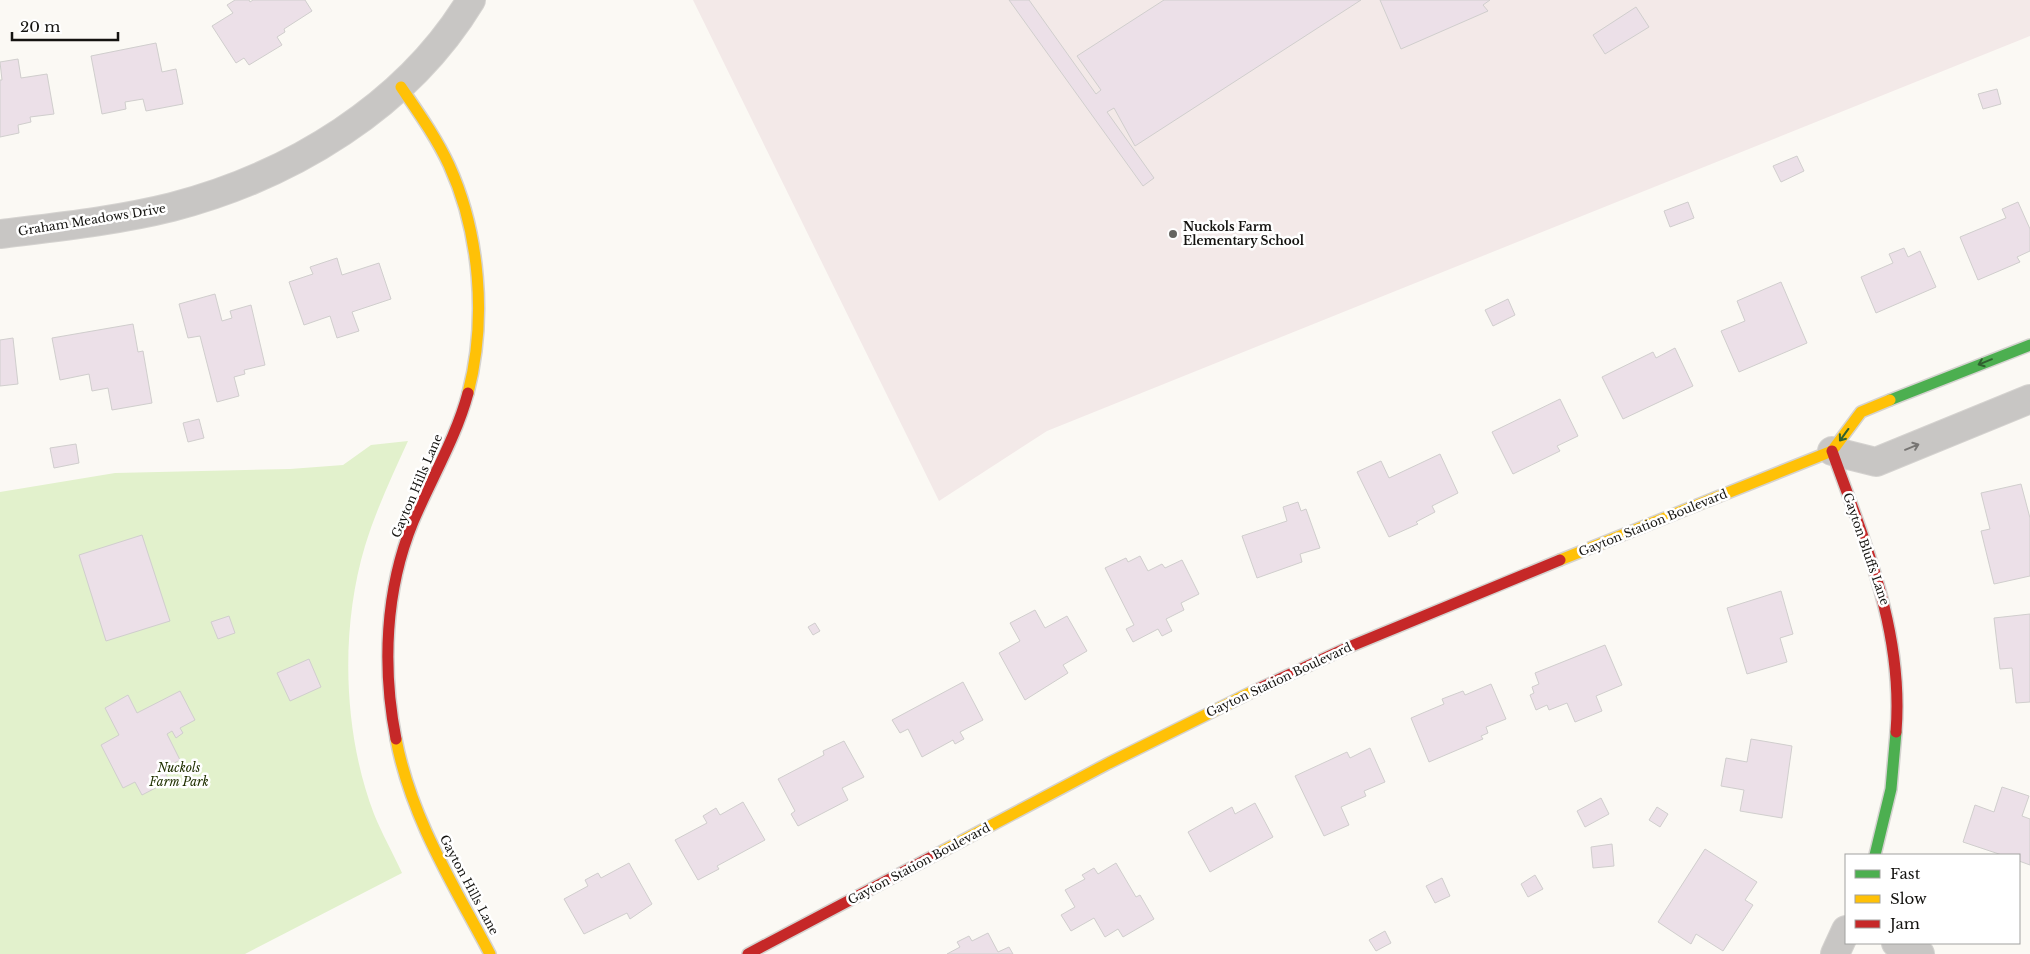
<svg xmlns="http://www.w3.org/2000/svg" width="2030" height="954" font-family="'Libre Baskerville',serif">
<rect width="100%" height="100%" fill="#fbf9f4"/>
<path fill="#f3e9e8" d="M693,0H2030V36L1047,431L939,501Z"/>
<path fill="#e2f1cc" d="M408,441C392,476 376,510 365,546C340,629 343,733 374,814C382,834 393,853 402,873L245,954H0V492L115,473L290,469L343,465L371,445Z"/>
<g fill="#ece0e8" stroke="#d0cecd">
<path d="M235,0H249L250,2L253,0H305L312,11L284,29L285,32L277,37L282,45L249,65L244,58L236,63L212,26L233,13L227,5Z"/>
<path d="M1009,0H1029L1096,94L1101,90L1077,56L1164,0H1361L1135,146L1114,108L1107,112L1154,178L1143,186Z"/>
<path d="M1380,0H1490L1483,5L1488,11L1401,49Z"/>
<path d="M1636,7L1649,27L1605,54L1593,35Z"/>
<path d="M156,43L162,72L176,69L183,104L146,111L143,99L125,102L126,109L102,114L91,56Z"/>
<path d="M18,59L21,78L47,74L54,114L30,117L31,122L18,125L19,133L0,137V80H2L0,62Z"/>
<path d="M1997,89L2001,104L1983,109L1978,94Z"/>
<path d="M1797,156L1804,171L1781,182L1773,166Z"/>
<path d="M1688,202L1694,218L1670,227L1664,211Z"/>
<path d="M2018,202L2030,229V251L2017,257L2020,262L1978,280L1960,237L2006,218L2002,209Z"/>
<path d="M1904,248L1908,257L1920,251L1936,287L1876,313L1861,277L1893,263L1889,254Z"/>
<path d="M337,258L342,275L379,263L391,299L352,312L359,331L337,338L330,316L304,325L289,282L313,274L310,267Z"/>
<path d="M1781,282L1807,343L1739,372L1721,331L1745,321L1737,301Z"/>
<path d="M215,294L222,321L232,318L230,311L251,305L265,365L244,370L245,374L234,377L239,396L217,402L200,336L188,338L179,304Z"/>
<path d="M1508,299L1515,315L1493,326L1485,310Z"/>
<path d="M133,324L138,352L143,351L152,403L112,410L108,388L92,391L89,374L60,380L52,338Z"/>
<path d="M13,338L18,384L0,386V340Z"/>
<path d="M1675,348L1693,386L1623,419L1602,377L1653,352L1656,358Z"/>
<path d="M1560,399L1578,436L1557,446L1560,451L1513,474L1492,432Z"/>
<path d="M199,419L204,438L188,442L183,423Z"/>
<path d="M76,444L79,463L54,468L50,448Z"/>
<path d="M1440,454L1458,493L1432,506L1435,512L1416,522L1418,524L1389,537L1357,472L1381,461L1389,478Z"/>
<path d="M2021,484L2030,518V576L1994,584L1981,531L1990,529L1981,493Z"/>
<path d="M1298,502L1301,511L1306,509L1320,548L1300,554L1302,562L1257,578L1242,536L1287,521L1283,507Z"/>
<path d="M142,535L170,621L106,641L79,555Z"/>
<path d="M1140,556L1148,571L1162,564L1165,568L1182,560L1199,594L1181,603L1184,610L1166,619L1172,631L1162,636L1158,629L1133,642L1126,629L1134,625L1105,568L1126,558L1128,562Z"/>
<path d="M1781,591L1793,634L1780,638L1787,662L1747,674L1727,608Z"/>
<path d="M1035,610L1045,628L1067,616L1087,651L1063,665L1068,673L1025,700L999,653L1020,641L1010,623Z"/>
<path d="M2030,614V702L2016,703L2012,668L2000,669L1994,618Z"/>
<path d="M229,616L235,633L218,639L211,622Z"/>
<path d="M815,623L820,631L813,635L808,627Z"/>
<path d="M1605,645L1622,685L1596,696L1602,711L1575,722L1567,703L1549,710L1547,705L1536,710L1530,695L1534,693L1532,687L1539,684L1535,673Z"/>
<path d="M309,659L321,687L290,701L277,673Z"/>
<path d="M963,682L983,720L960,732L964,739L955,744L953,740L922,757L908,729L900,733L892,720Z"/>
<path d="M1491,684L1506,719L1486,727L1488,733L1481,736L1483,739L1429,762L1411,718L1444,704L1442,699L1463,691L1465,695Z"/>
<path d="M180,691L195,720L180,728L183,733L176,738L172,731L167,734L180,760L163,769L169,781L142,795L135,782L123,788L101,745L119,735L105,708L128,695L137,713Z"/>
<path d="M1751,739L1792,746L1782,818L1740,811L1744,790L1721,786L1726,758L1747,762Z"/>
<path d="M844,741L864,777L842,788L848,800L798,826L791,814L795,811L778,779L824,755L823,751Z"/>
<path d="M1370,748L1385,782L1364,791L1366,796L1341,807L1349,825L1324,836L1295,776L1347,752L1350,758Z"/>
<path d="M2002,787L2029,796L2022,816L2030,819V865L2019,861V855H2002L1963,842L1975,805L1994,812Z"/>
<path d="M1601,798L1609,814L1585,827L1577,811Z"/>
<path d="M743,802L765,840L717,866L719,869L698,880L675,840L707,823L703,816L716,808L720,815Z"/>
<path d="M1255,803L1273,837L1210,872L1188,832L1232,807L1235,814Z"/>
<path d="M1657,807L1668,814L1660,827L1649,820Z"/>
<path d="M1612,844L1614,866L1593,868L1591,847Z"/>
<path d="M1705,849L1757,882L1745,900L1753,905L1723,951L1696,934L1691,944L1658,922Z"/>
<path d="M629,863L652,904L630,919L627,913L584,934L564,899L588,886L585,880L598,873L601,878Z"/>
<path d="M1116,863L1136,897L1140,895L1154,919L1123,937L1118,929L1105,937L1094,918L1071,931L1061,915L1075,907L1065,890L1085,879L1082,875L1094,868L1098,874Z"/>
<path d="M1535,875L1543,889L1528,897L1521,884Z"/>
<path d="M1442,878L1450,896L1435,903L1426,886Z"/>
<path d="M1385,931L1391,943L1376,951L1369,940Z"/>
<path d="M988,933L998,952L1009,947L1013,954H947L960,947L957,942L969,936L972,941Z"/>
</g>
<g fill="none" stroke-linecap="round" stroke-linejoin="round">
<defs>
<g id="street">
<path d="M0,234C57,227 116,221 172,207C291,176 407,106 471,0"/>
<path d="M1832,451L1876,462L2030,399"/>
<path d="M1896,943L1920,954"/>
<path d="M1835,954L1846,930"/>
</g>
<g id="fast">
<path d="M1890,400L2030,345"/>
<path d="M1875,855L1891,789L1896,732"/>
</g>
<g id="slow">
<path d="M401,87C418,112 436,137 449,165C480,233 487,320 468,393"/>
<path d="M1560,560L1832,451L1861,412L1890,400"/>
<path d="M396,739C411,818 453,884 490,954"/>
<path d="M939,853L1109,763L1256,690"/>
</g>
<g id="jam">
<path d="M1832,451C1865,543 1904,632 1896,732"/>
<path d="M1256,690L1349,647L1560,560"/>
<path d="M396,739C382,668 385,590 413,522C431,479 456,438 468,393"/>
<path d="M748,954L939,853"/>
</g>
</defs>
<use href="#street" stroke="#d5d3d0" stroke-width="30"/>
<use href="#fast" stroke="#d5d3d0" stroke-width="14"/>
<use href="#slow" stroke="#d5d3d0" stroke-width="14"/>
<use href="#jam" stroke="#d5d3d0" stroke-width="14"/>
<use href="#street" stroke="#c8c6c4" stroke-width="28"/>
<use href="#fast" stroke="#4caf50" stroke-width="11"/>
<use href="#slow" stroke="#ffc107" stroke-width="11"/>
<use href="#jam" stroke="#c62828" stroke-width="11"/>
</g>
<defs><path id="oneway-shaft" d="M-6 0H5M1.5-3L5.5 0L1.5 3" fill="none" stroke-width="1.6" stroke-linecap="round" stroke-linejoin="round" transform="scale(1.25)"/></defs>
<g stroke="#306130">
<use href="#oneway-shaft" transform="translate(1985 362) rotate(158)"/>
<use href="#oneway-shaft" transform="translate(1844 435) rotate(126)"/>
</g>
<use stroke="#777573" href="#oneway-shaft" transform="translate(1912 447) rotate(-22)"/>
<circle fill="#656460" stroke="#fff" stroke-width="2" cx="1173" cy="234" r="5"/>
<g text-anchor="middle" stroke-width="5" stroke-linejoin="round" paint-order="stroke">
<g font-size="12" fill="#141310" stroke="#fff">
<text transform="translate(92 220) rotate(-9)" y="4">Graham Meadows Drive</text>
<text transform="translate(417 486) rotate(-67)" y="4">Gayton Hills Lane</text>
<text transform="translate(1653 523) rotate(-22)" y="4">Gayton Station Boulevard</text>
<text transform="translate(1866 549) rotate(71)" y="4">Gayton Bluffs Lane</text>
<text transform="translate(1279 680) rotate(-25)" y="4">Gayton Station Boulevard</text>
<text transform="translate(919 864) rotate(-28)" y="4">Gayton Station Boulevard</text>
<text transform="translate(469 885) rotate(62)" y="4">Gayton Hills Lane</text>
</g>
<g font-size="12" font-weight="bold" fill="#141310" stroke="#fff" text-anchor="start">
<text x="1183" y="231">Nuckols Farm<tspan x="1183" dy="14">Elementary School</tspan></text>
</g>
<g font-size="12" font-style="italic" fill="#203100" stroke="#fff">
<text x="179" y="772">Nuckols<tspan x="179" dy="14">Farm Park</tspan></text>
</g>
</g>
<rect x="1845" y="854" width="175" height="90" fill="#ffffff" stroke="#a1a19f"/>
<rect x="1855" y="870" width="25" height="8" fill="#4caf50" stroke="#a1a19f"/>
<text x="1890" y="879" font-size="15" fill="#141310">Fast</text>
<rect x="1855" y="895" width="25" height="8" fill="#ffc107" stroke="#a1a19f"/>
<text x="1890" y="904" font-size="15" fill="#141310">Slow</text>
<rect x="1855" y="920" width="25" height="8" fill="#c62828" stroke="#a1a19f"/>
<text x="1890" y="929" font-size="15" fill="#141310">Jam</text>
<path d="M12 32v8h106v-8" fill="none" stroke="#141310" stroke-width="2.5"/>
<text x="20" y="32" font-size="15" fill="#141310" stroke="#ffffff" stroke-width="4" paint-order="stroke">20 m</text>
</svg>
